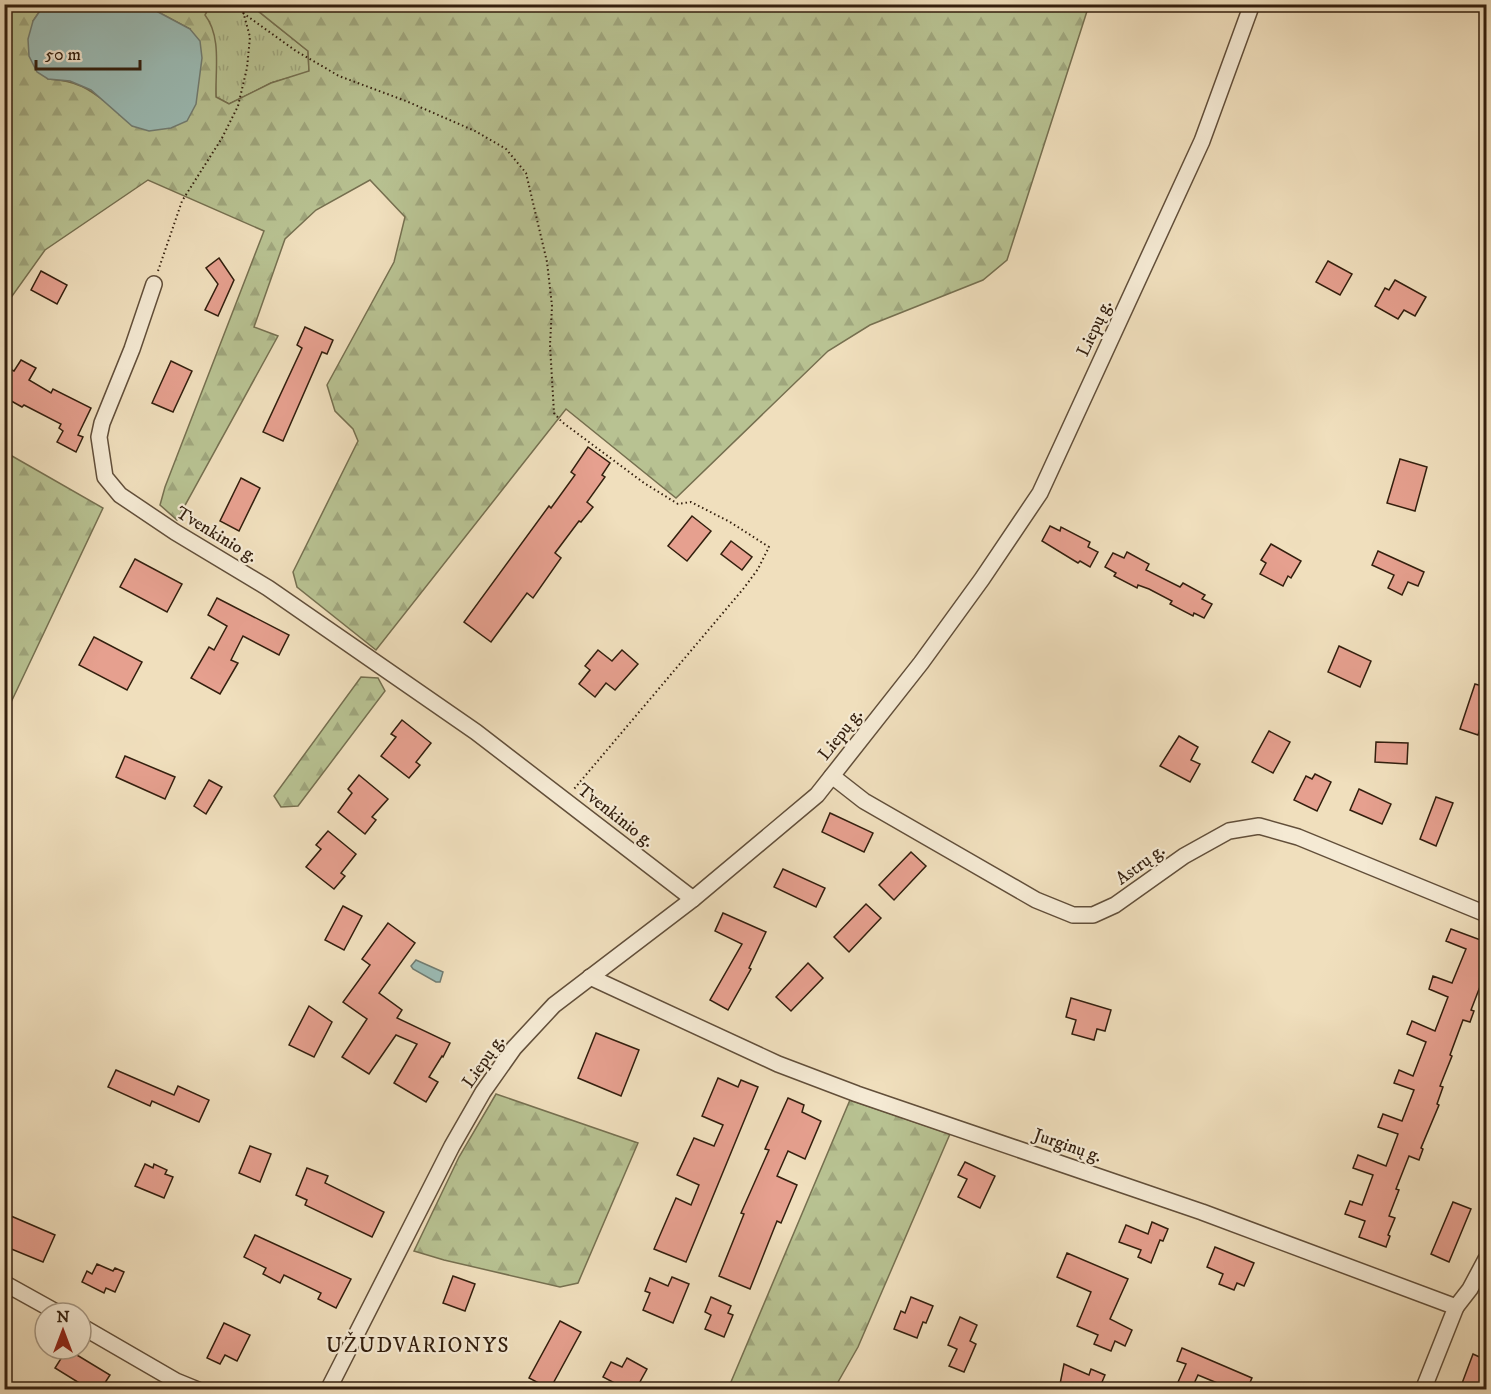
<svg xmlns="http://www.w3.org/2000/svg" width="1491" height="1394" font-family="'IM FELL DW Pica',serif">
<defs>
<pattern id="grass-tufts" width="24" height="20" patternUnits="userSpaceOnUse" patternTransform="scale(1.5)"><rect width="24" height="20" fill="#b8c292"/><path d="M3 7l-1-3M5 7V3M7 7l1-3M15 17l-1-3M17 17v-4M19 17l1-3" fill="none" stroke="#9fa67d"/></pattern>
<pattern id="forest-firs" width="22" height="20" patternUnits="userSpaceOnUse" patternTransform="scale(1.5)"><rect width="22" height="20" fill="#b8c292"/><path d="M5 1l3.5 6h-7zM16 11l3.5 6h-7z" fill="#9fa67d"/></pattern>
</defs>
<rect width="100%" height="100%" fill="#f0dfbd"/>
<filter id="stains"><feTurbulence type="fractalNoise" baseFrequency=".00333" numOctaves="4"/><feColorMatrix values="0 0 0 0 .2 0 0 0 0 .09 0 0 0 0 .02 0 0 0 .5 -.17"/></filter>
<radialGradient id="worn" r=".72"><stop offset=".6" stop-color="#630" stop-opacity="0"/><stop offset="1" stop-color="#630" stop-opacity=".3"/></radialGradient>
<path fill="url(#grass-tufts)" stroke="#767050" stroke-width="1.5" d="M210,5H244L253,7L308,51L309,72L271,83L229,104L216,97L215,73L205,15Z"/>
<g fill="url(#forest-firs)" stroke="#767050" stroke-width="1.5">
<path d="M5,5H44L33,21L48,79C78,81 88,88 111,106L190,29L145,5H210L205,15C222,37 215,71 216,97L229,104L271,83L309,71L308,51L253,7L244,5H1089L1007,260L983,280L870,325L828,351L676,498L566,409L376,650L297,587L293,572L358,441L353,429L335,411L327,385L394,262L405,217L370,180L316,210L285,239L254,327L278,336L177,520L160,505L165,487L264,231L148,180L45,250L5,306Z"/>
<path d="M5,452L103,508L5,715Z"/>
<path d="M361,677L378,678L385,691L298,806L281,807L274,796Z"/>
<path d="M496,1094L638,1143L578,1283L560,1287L444,1260L414,1251L459,1157Z"/>
<path d="M850,1100L950,1134L858,1347L834,1389H728Z"/>
</g>
<g fill="#9bbcb6" stroke="#717d73" stroke-width="1.5">
<path d="M44,5H145L190,29L200,41L202,58L196,104L187,121L171,128L149,131L132,126L91,90L70,81L48,79L37,72L29,56L28,39L33,21Z"/>
<path d="M416,960L443,972L440,982H436L413,969L411,966Z"/>
</g>
<g fill="#e6a08f" stroke="#331f0e" stroke-width="1.5">
<path d="M219,258L234,280L218,316L205,310L218,284L206,268Z"/>
<path d="M1328,261L1352,274L1340,295L1316,282Z"/>
<path d="M41,271L67,285L57,304L31,290Z"/>
<path d="M1395,280L1426,297L1415,316L1404,310L1398,319L1375,306L1385,288L1389,290Z"/>
<path d="M305,327L333,340L327,354L322,352L283,441L263,432L302,348L297,345Z"/>
<path d="M21,360L36,368L29,380L51,393L53,389L91,408L78,435L83,437L76,452L57,442L63,431L59,428L61,424L24,405L22,407L4,397V366L14,371Z"/>
<path d="M171,361L192,371L173,412L152,403Z"/>
<path d="M588,447L610,463L602,475L605,477L587,502L593,507L581,522L579,521L555,553L561,558L533,598L527,593L491,642L464,622L549,506L551,508L575,475L571,472Z"/>
<path d="M1400,459L1427,467L1415,511L1387,503Z"/>
<path d="M241,478L260,488L239,531L220,521Z"/>
<path d="M692,516L711,531L687,561L668,546Z"/>
<path d="M1050,526L1060,531L1061,527L1090,542L1088,547L1098,552L1090,567L1080,561L1078,563L1042,541Z"/>
<path d="M731,541L752,557L742,570L721,554Z"/>
<path d="M1271,544L1301,561L1291,578L1288,576L1283,586L1260,574L1266,563L1261,560Z"/>
<path d="M1378,551L1424,572L1418,586L1408,582L1402,595L1388,588L1394,575L1372,565Z"/>
<path d="M1127,552L1149,564L1146,570L1180,587L1183,583L1205,595L1202,599L1212,604L1204,618L1194,613L1193,616L1170,604L1172,601L1149,589L1138,585L1137,588L1114,576L1116,573L1105,567L1113,553L1124,558Z"/>
<path d="M135,559L182,584L167,612L120,587Z"/>
<path d="M217,598L289,635L279,655L243,636L231,660L238,663L220,694L191,678L209,647L214,650L227,626L208,615Z"/>
<path d="M94,637L142,662L127,690L79,665Z"/>
<path d="M1339,646L1371,661L1360,687L1328,672Z"/>
<path d="M598,650L612,661L622,650L638,664L615,690L606,683L595,697L579,684L590,670L585,666Z"/>
<path d="M1475,684L1486,687V710L1478,735L1460,729Z"/>
<path d="M402,720L431,743L416,762L420,765L409,778L381,756L396,737L391,734Z"/>
<path d="M1269,731L1290,742L1273,773L1252,762Z"/>
<path d="M1179,736L1198,747L1191,760L1200,764L1190,782L1160,766Z"/>
<path d="M1376,742L1408,743L1407,764L1375,762Z"/>
<path d="M125,756L175,777L165,799L116,777Z"/>
<path d="M1315,774L1331,782L1317,811L1294,800L1306,776L1312,779Z"/>
<path d="M359,775L388,799L372,817L376,820L365,834L338,812L352,793L348,789Z"/>
<path d="M209,780L222,787L206,814L194,806Z"/>
<path d="M1359,789L1391,804L1382,824L1350,810Z"/>
<path d="M1436,797L1453,803L1436,846L1420,839Z"/>
<path d="M830,813L873,833L864,852L822,832Z"/>
<path d="M328,831L356,854L341,873L345,876L334,889L306,867L321,849L316,845Z"/>
<path d="M911,852L926,866L894,900L879,885Z"/>
<path d="M783,869L825,888L816,907L774,887Z"/>
<path d="M866,904L881,918L849,952L834,937Z"/>
<path d="M343,906L362,916L344,950L325,940Z"/>
<path d="M723,913L766,932L749,968L751,969L728,1010L710,1000L742,944L715,931Z"/>
<path d="M388,923L415,943L379,993L402,1010L397,1018L450,1043L443,1057L442,1056L429,1077L438,1082L426,1102L394,1083L417,1044L396,1035L369,1074L342,1057L367,1019L343,1002L370,965L362,959Z"/>
<path d="M1451,929L1486,942V971L1471,1010L1474,1011L1470,1022L1463,1020L1450,1055L1452,1056L1440,1086L1443,1087L1437,1104L1439,1105L1421,1148L1423,1149L1419,1160L1409,1156L1396,1189L1399,1190L1389,1216L1395,1218L1388,1235L1390,1236L1386,1247L1359,1237L1365,1221L1345,1214L1350,1201L1362,1205L1373,1175L1353,1168L1358,1155L1386,1166L1398,1134L1378,1127L1383,1114L1402,1121L1414,1090L1394,1083L1399,1070L1413,1076L1426,1042L1407,1034L1412,1021L1435,1031L1448,997L1429,989L1433,976L1452,983L1466,949L1446,941Z"/>
<path d="M808,963L823,978L791,1011L776,997Z"/>
<path d="M1071,998L1111,1010L1105,1031L1097,1029L1094,1040L1072,1034L1076,1020L1066,1017Z"/>
<path d="M309,1006L332,1022L314,1057L289,1045Z"/>
<path d="M596,1033L639,1050L621,1096L578,1078Z"/>
<path d="M116,1070L174,1095L178,1086L209,1100L199,1122L152,1101L150,1106L108,1087Z"/>
<path d="M718,1078L738,1087L741,1080L758,1087L686,1262L654,1249L676,1198L691,1205L699,1185L677,1175L694,1138L714,1146L723,1125L702,1116Z"/>
<path d="M788,1098L804,1105L802,1112L821,1121L805,1159L788,1151L777,1176L797,1185L781,1223L777,1221L750,1289L719,1276L744,1214L741,1213L769,1150L765,1149Z"/>
<path d="M250,1146L271,1154L260,1182L239,1173Z"/>
<path d="M965,1162L995,1176L980,1208L958,1197L967,1179L958,1175Z"/>
<path d="M145,1164L153,1168L154,1164L167,1170L165,1174L173,1177L164,1198L135,1186Z"/>
<path d="M307,1168L328,1176L325,1183L384,1212L372,1237L305,1205L307,1200L296,1195Z"/>
<path d="M1453,1202L1471,1209L1449,1262L1431,1254Z"/>
<path d="M4,1213L55,1235L43,1262L4,1246Z"/>
<path d="M1152,1222L1168,1229L1163,1241L1160,1240L1151,1263L1138,1257L1141,1250L1119,1242L1126,1225L1148,1234Z"/>
<path d="M255,1235L351,1279L336,1308L318,1299L321,1293L284,1275L280,1283L263,1274L266,1268L244,1257Z"/>
<path d="M1215,1247L1254,1263L1244,1286L1237,1283L1234,1290L1219,1284L1223,1274L1207,1267Z"/>
<path d="M1067,1253L1128,1279L1110,1319L1132,1330L1125,1346L1115,1341L1111,1351L1094,1344L1098,1335L1077,1326L1091,1292L1057,1277Z"/>
<path d="M97,1264L113,1271L115,1268L124,1272L115,1292L106,1288L104,1293L82,1282L87,1271L92,1274Z"/>
<path d="M453,1276L475,1284L465,1311L443,1303Z"/>
<path d="M672,1277L689,1284L673,1323L643,1310L650,1293L645,1291L650,1278L668,1286Z"/>
<path d="M711,1297L731,1306L728,1313L733,1315L724,1337L705,1329L711,1315L705,1312Z"/>
<path d="M911,1297L933,1306L926,1323L923,1322L917,1338L894,1329L901,1311L905,1313Z"/>
<path d="M960,1317L977,1325L970,1341L976,1344L964,1372L949,1366L957,1349L948,1345Z"/>
<path d="M560,1321L581,1332L550,1389L529,1378Z"/>
<path d="M224,1323L250,1335L237,1361L225,1355L220,1364L207,1358Z"/>
<path d="M1182,1348L1252,1378L1247,1389L1238,1385L1236,1389H1220L1222,1385L1198,1375L1192,1388L1178,1382L1186,1364L1177,1361Z"/>
<path d="M67,1349L110,1375L101,1389H89L55,1368Z"/>
<path d="M1473,1354L1486,1360V1384L1484,1389H1470L1461,1386Z"/>
<path d="M627,1358L647,1369L636,1389H626L603,1377L611,1362L622,1367Z"/>
<path d="M1064,1364L1089,1375L1091,1369L1105,1375L1099,1389H1059Z"/>
</g>
<g fill="none" stroke-linecap="round" stroke-linejoin="round">
<defs>
<g id="street">
<path d="M154,284L132,349L102,423L99,437L105,477L120,495L175,532L268,588L476,732L693,899"/>
<path d="M832,776L864,801L970,862L1036,900L1073,915H1093L1115,905L1184,856L1229,831L1259,826L1298,837L1486,914"/>
<path d="M590,977L778,1064L857,1094L1202,1212L1456,1307L1423,1390"/>
<path d="M4,1283L58,1313"/>
<path d="M1456,1307L1470,1289L1486,1259"/>
<path d="M81,1326L176,1381L198,1390"/>
<path d="M328,1390L452,1146L483,1092L514,1048L554,1005L693,899L817,795L921,663L982,579L1040,493L1202,141L1252,4"/>
</g>
</defs>
<use href="#street" stroke="#624f3a" stroke-width="18"/>
<g stroke="#331f0e" stroke-width="2" stroke-dasharray="1.5 3" stroke-linecap="butt">
<path d="M243,13L296,51L339,76L406,101L475,131L506,149L526,173L547,262L552,306L550,345L554,413L562,422L644,483L678,504L691,502L730,522L769,547L758,569L744,588L574,789"/>
<path d="M158,271L182,201L222,138L238,106L247,68L250,37L241,4"/>
</g>
<use href="#street" stroke="#f5ead4" stroke-width="15"/>
</g>
<g text-anchor="middle" stroke-width="4.5" stroke-linejoin="round" paint-order="stroke">
<g font-size="18" fill="#331f0e" stroke="#f5ead4">
<text transform="translate(1094 328) rotate(-65)" y="6">Liepų g.</text>
<text transform="translate(217 534) rotate(31)" y="6">Tvenkinio g.</text>
<text transform="translate(840 734) rotate(-52)" y="6">Liepų g.</text>
<text transform="translate(616 815) rotate(38)" y="6">Tvenkinio g.</text>
<text transform="translate(1140 864) rotate(-36)" y="6">Astrų g.</text>
<text transform="translate(483 1061) rotate(-55)" y="6">Liepų g.</text>
<text transform="translate(1068 1145) rotate(19)" y="6">Jurginų g.</text>
</g>
<g font-size="21" letter-spacing="1.5" fill="#331f0e" stroke="#f5ead4">
<text x="418" y="1352">UŽUDVARIONYS</text>
</g>
</g>
<rect width="1491" height="1394" fill="none" stroke="#f0dfbd" stroke-width="24"/>
<rect x="6" y="6" width="1479" height="1382" fill="none" stroke="#331f0e" stroke-width="3"/>
<rect x="12" y="12" width="1467" height="1370" fill="none" stroke="#331f0e" stroke-width="1.5"/>
<g transform="translate(63 1331)"><circle r="28" fill="#f5ead4" stroke="#a79985" stroke-width="1.5"/>
<path d="M0-4.5L10 22L0 15L-10 22Z" fill="#8f2418"/>
<text y="-9" font-size="16" font-weight="bold" text-anchor="middle" fill="#331f0e">N</text>
</g>
<path d="M36 60v9h104v-9" fill="none" stroke="#331f0e" stroke-width="3"/>
<text x="45" y="60" font-size="18" fill="#331f0e" stroke="#f5ead4" stroke-width="4.5" paint-order="stroke">50 m</text>
<rect width="100%" height="100%" filter="url(#stains)"/>
<rect width="100%" height="100%" fill="url(#worn)"/>
</svg>
